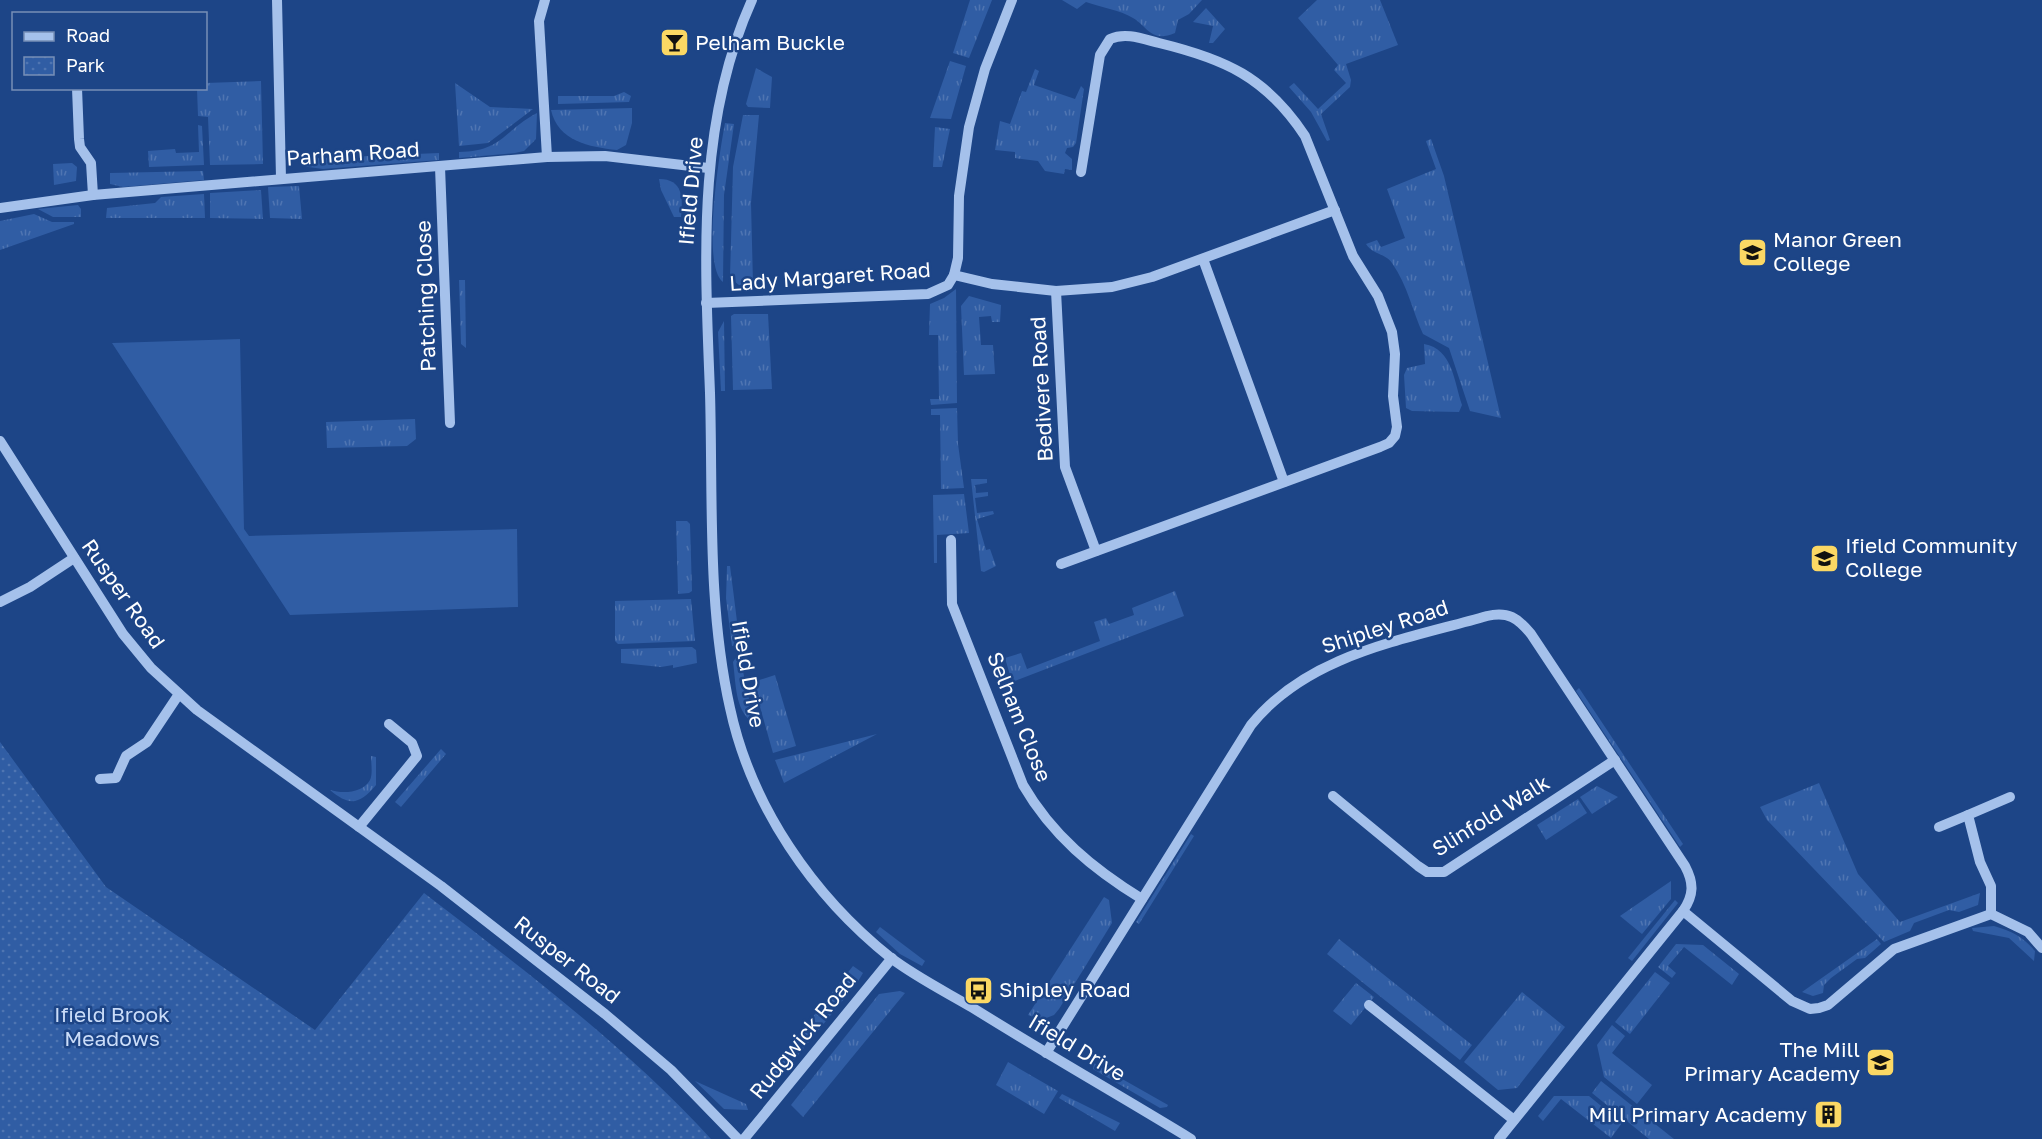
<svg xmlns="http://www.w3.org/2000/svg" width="2042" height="1139" font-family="'Golos Text',sans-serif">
<defs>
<pattern id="grass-tufts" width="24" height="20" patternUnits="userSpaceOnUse" patternTransform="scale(1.5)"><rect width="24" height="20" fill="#305da4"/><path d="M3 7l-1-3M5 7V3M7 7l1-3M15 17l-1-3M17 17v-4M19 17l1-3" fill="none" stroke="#4f75b2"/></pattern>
<pattern id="park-dots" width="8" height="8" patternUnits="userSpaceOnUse" patternTransform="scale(1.5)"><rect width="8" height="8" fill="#305da4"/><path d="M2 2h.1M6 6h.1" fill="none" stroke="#4f75b2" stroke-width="1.8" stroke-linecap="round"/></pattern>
</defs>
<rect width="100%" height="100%" fill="#1d4587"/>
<g fill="url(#grass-tufts)">
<path d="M970,0H992L969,58L953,53Z"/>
<path d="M1062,0H1202L1189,14L1178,20L1175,33C1151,43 1148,27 1133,18C1120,10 1100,7 1086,2L1077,9Z"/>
<path d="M1317,0H1380L1398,45L1346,64L1351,80L1350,87L1321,114L1330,140L1327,141L1311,112L1289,87L1294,83L1318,109L1346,83L1334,70L1338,65L1298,18Z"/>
<path d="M1206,8L1225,29L1213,43H1209L1213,26L1193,22Z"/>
<path d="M950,61L966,66L951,119L930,118Z"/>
<path d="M756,68L772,77L770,108L748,107L746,104Z"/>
<path d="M1035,69L1039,71L1034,85L1075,99L1081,86L1084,89L1076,143L1073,147L1067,148L1065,153L1072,159V170L1065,169L1064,174L1045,171L1038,161L1015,158V152L995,150L1000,121L1010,124L1022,91L1026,92Z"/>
<path d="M261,81L263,164L210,165L208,117L198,116L197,89L206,88V83Z"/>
<path d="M455,83L490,107L533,109L488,143L459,146Z"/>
<path d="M624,92L631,96L629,102L558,104V96H614Z"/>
<path d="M632,108V123L626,145L617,150C589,147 558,141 551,110Z"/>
<path d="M537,113L536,139L524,151L515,153L459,158V152C502,152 504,130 537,113Z"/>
<path d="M743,115H759L751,203L753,284L739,285L730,278L733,167Z"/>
<path d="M725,123L734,124L724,195L723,282C701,266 720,150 725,123Z"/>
<path d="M198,125L202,126L204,165L149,167L148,151L175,149L176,153L199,152Z"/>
<path d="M935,127L950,129L942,167H933Z"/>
<path d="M1431,139L1444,176L1501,418L1470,411L1449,348L1423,334C1412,310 1408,286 1392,263C1385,253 1373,255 1366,244L1377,240L1381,247L1405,238L1387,189L1436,169L1426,141Z"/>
<path d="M439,153V160L323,169L301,166L300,159Z"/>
<path d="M72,163L77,167L76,181L54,185L53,164Z"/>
<path d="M203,171L204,180L123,187L110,184V173Z"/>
<path d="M659,179C683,179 683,198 681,217H674L661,190Z"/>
<path d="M299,186L302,219L270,218L268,187Z"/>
<path d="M261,190L263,219L210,218V193Z"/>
<path d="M204,194L205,218H106L107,208L155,203L161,197Z"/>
<path d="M78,205L81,209V217H53L38,209Z"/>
<path d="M34,214L52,222H74V224L0,250V221Z"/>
<path d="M459,280H465L466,348L461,344Z"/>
<path d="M956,289L957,403L931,405L930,399H939L938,335H929L930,304L944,298Z"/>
<path d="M969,296L1001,305L1000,322H992L991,316L979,317L981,345H993L995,374L964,375L961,306Z"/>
<path d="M734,314H768L772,389L733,390L731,316Z"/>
<path d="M724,321L725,391H721L718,332Z"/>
<path d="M1424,344C1453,349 1454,382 1462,405L1459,412L1412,411L1406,408L1404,375L1407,368L1425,364Z"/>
<path d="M957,408L958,444L964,488L941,489L940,415H931V409Z"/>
<path d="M415,419L416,439L407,446L327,448L326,422Z"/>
<path d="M971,479H987V483L975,485L976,493L988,492V496L975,498L977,513L993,511L994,514L977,519L986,550L990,549L996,566L984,572L981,571Z"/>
<path d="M964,494L969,533L937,535V563H934L933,495Z"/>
<path d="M676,521H687L690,524L692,591L689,593L678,594Z"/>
<path d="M727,566H730L740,645L732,646L726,598Z"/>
<path d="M1175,591L1184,616L1012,682L1005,658L1021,653L1027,669L1100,641L1094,622L1106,618L1109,624L1134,615L1132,608Z"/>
<path d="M691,599L695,641L618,644L615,641V601Z"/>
<path d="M692,647L696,650L697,663L673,668V665L661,667L621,663V649Z"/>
<path d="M739,653L754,722H752C735,710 736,683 733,662Z"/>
<path d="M775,675L796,746L773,753L753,682Z"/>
<path d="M1579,688L1683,844L1680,847L1576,691Z"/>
<path d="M877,734L784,783L775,760Z"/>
<path d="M441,749L446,754L401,807L395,802Z"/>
<path d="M371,756L376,757V785C360,804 350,807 330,790C343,794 363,793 370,780C373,774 371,763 371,756Z"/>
<path d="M1819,783L1858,874L1900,922L1980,893L1978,905L1959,912L1949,910L1914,923L1910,931L1884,942L1767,820L1760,807Z"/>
<path d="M1597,786L1618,797L1592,814L1580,797Z"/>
<path d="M1578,799L1587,813L1546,840L1537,825Z"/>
<path d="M1191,834L1194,836L1139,924L1136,922Z"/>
<path d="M1671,881V899L1642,934L1620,916Z"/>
<path d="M1104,897L1109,900L1112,923L1059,1009L1054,1015L1041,1020L1028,1015Z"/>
<path d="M1675,900L1678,903L1632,961L1628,958Z"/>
<path d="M1994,926C2012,931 2023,937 2035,951L2034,961L2009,938L1973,931L1972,928Z"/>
<path d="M880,927L925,961L922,966L900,954L876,932Z"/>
<path d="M1339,939L1472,1045L1460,1060L1327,954Z"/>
<path d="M1877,939L1881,944L1865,958L1857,959L1831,978L1824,985L1823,993L1813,996L1802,992Z"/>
<path d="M1676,944L1703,945L1739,974L1732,985L1684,947L1668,966L1676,973L1672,978L1658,967Z"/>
<path d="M853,966L863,973L857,983L781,1076L771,1070Z"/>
<path d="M1655,972L1670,983L1630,1034L1615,1022Z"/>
<path d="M1356,983L1374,997L1351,1025L1333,1011Z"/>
<path d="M900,991L905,993L803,1117L791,1105L879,994Z"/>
<path d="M1522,992L1565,1027L1517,1088L1498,1090L1464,1062Z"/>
<path d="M1612,1025L1625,1036L1612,1053L1652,1085L1637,1104L1604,1077L1597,1045Z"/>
<path d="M1008,1062L1058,1091L1044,1114L996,1085Z"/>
<path d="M1094,1063L1168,1105L1167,1107L1160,1108L1093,1069Z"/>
<path d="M695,1081L746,1104L748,1110L724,1109Z"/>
<path d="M1601,1081L1674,1139H1649L1592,1093Z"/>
<path d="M1062,1094L1120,1123L1115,1131L1059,1098Z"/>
<path d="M1554,1096H1589L1622,1123L1611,1138L1561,1099L1543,1121L1538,1116Z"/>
</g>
<path fill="url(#park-dots)" d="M0,742L106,887L315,1030L424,893C524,970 626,1046 711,1139H0Z"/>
<path fill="#305da4" d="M240,339L244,529L249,536L517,529L518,607L290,615L112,343Z"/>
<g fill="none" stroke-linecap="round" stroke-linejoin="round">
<g stroke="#a5c1eb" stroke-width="10">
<path d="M277,0L281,178"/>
<path d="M545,0L539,21L547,157"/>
<path d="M752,0C696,124 705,261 710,393C713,497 707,606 730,708C751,806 813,896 891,958C916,977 946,992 973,1008C1045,1053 1119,1095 1191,1139"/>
<path d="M77,88L79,139L80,147L91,163L93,195"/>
<path d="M440,167L450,423"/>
<path d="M0,208L93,195L547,157L605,156L708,168"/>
<path d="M1203,259L1284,482"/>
<path d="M954,275L992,284L1056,291L1112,287L1152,277L1335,210"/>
<path d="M1056,291L1065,467L1096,551"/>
<path d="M706,303L928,294L948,285L954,275L958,258L959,196L969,127L985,69L1012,0"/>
<path d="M0,441L123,634L151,668L197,710L441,886L605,1014L671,1070L738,1139"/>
<path d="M951,540L952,604L1023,785C1052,835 1093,869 1142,899"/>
<path d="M1061,564L1380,447L1389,443L1395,436L1397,427L1393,396L1395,354L1392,332L1378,296L1353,256L1305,136C1266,77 1225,59 1159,43C1143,39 1126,32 1110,39L1100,55L1081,172"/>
<path d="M0,602L30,587L74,558"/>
<path d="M100,779L116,778L126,756L147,742L179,694"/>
<path d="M1333,796L1418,866L1427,872H1444L1615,760"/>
<path d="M359,827L417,756L412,743L389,724"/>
<path d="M1939,827L1968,815"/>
<path d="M1683,911L1792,1001L1810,1009L1819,1008L1828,1005L1894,949L1991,914L2028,932L2042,948"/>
<path d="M1991,914V886L1980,862L1968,815L2010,797"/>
<path d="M1369,1005L1514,1120"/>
<path d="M1046,1053L1251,725C1308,654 1404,640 1487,616C1508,611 1518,618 1531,634L1685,866C1694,883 1694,895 1683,911L1499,1139"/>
<path d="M744,1139L892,958"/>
</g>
</g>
<defs>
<symbol id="bar-square" viewBox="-11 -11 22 22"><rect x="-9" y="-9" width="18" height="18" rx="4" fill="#fbd864" stroke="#1d4587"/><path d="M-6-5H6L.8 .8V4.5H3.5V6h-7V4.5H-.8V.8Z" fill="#111"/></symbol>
<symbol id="school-square" viewBox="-11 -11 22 22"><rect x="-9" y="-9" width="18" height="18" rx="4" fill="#fbd864" stroke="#1d4587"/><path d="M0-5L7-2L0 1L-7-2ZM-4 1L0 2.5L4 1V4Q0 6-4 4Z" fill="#111"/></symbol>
<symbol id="bus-square" viewBox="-11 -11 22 22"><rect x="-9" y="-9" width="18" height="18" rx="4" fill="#fbd864" stroke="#1d4587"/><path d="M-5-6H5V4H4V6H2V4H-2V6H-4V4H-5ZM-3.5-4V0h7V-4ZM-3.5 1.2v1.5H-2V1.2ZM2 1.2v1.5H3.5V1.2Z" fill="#111"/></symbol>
<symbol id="building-square" viewBox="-11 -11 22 22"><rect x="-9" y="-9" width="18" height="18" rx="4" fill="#fbd864" stroke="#1d4587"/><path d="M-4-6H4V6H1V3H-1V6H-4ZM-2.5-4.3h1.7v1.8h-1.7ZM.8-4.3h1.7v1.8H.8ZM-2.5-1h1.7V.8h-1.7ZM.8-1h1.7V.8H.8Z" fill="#111"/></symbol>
</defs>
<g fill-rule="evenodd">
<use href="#bar-square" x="658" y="26" width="33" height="33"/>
<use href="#school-square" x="1736" y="236" width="33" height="33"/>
<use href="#school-square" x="1808" y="542" width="33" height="33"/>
<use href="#bus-square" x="962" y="974" width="33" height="33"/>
<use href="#school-square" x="1864" y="1046" width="33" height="33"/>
<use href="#building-square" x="1812" y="1098" width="33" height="33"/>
</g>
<g text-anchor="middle" stroke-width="5" stroke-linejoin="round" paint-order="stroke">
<g font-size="21" fill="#fff" stroke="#1d4587" text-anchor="start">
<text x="695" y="50">Pelham Buckle</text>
<text x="1773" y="247">Manor Green<tspan x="1773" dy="24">College</tspan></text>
<text x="1845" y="553">Ifield Community<tspan x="1845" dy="24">College</tspan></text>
<text x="999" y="997">Shipley Road</text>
<text x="1860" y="1057" text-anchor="end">The Mill<tspan x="1860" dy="24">Primary Academy</tspan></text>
<text x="1807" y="1122" text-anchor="end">Mill Primary Academy</text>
</g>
<g font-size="21" fill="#fff" stroke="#1d4587">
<text transform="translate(353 154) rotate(-4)" y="7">Parham Road</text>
<text transform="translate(691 191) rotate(-85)" y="7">Ifield Drive</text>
<text transform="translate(830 277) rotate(-4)" y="7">Lady Margaret Road</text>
<text transform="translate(426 296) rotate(-92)" y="7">Patching Close</text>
<text transform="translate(1042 389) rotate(-93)" y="7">Bedivere Road</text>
<text transform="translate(123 594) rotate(55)" y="7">Rusper Road</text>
<text transform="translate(1385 627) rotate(-18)" y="7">Shipley Road</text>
<text transform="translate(748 674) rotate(80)" y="7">Ifield Drive</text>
<text transform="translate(1019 717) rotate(68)" y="7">Selham Close</text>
<text transform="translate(1491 816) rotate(-32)" y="7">Slinfold Walk</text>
<text transform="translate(567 960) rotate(38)" y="7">Rusper Road</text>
<text transform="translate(803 1036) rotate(-51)" y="7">Rudgwick Road</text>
<text transform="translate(1077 1048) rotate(31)" y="7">Ifield Drive</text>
</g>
<g font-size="21" fill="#cadcf8" stroke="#1d4587">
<text x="112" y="1022">Ifield Brook<tspan x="112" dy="24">Meadows</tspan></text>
</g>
</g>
<rect x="12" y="12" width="195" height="78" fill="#1d4587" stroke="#778fb7" stroke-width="1.5"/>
<rect x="24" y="32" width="30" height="9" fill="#a5c1eb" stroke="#778fb7" stroke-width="1.5"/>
<text x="66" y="42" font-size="18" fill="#ffffff">Road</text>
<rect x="24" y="57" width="30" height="18" fill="url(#park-dots)" stroke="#778fb7" stroke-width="1.5"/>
<text x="66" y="72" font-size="18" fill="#ffffff">Park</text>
</svg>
